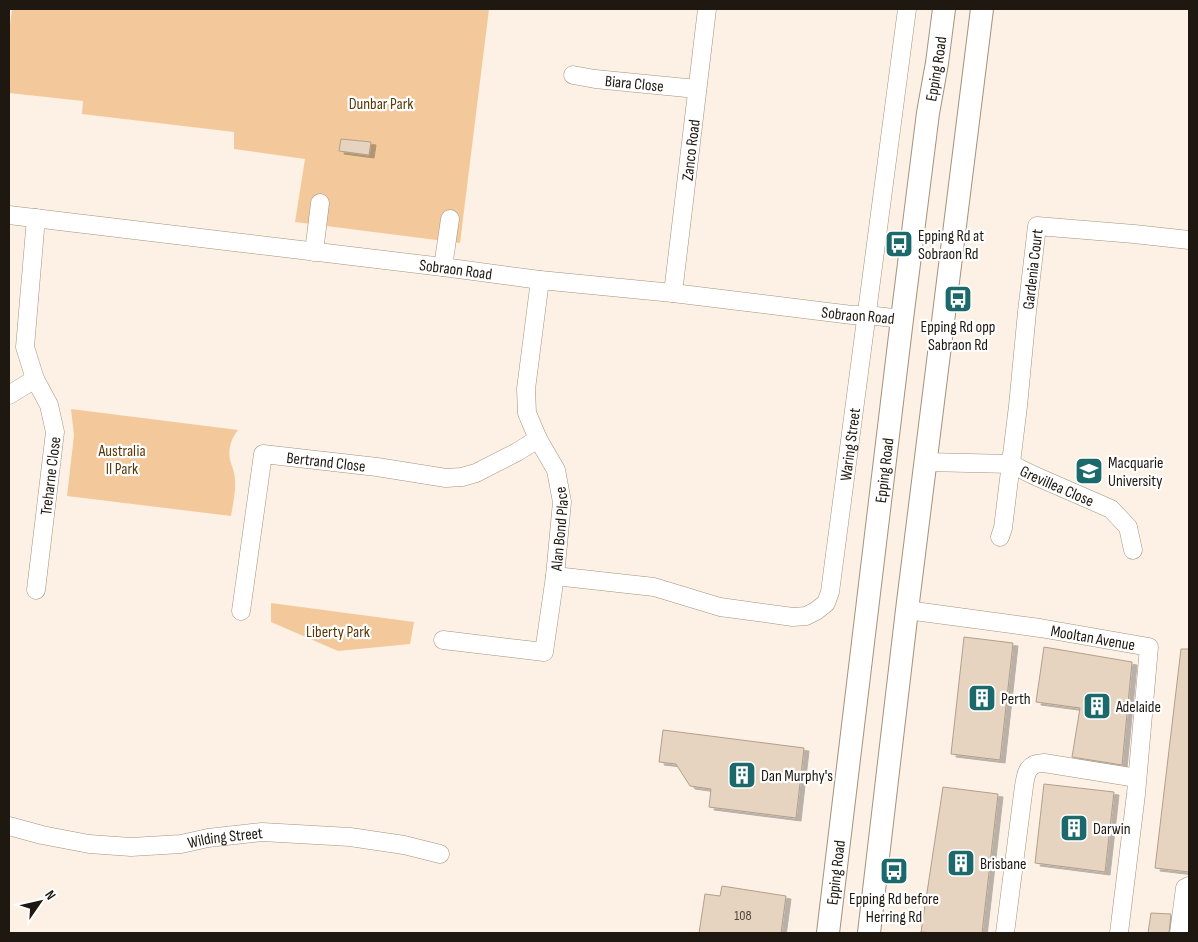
<svg xmlns="http://www.w3.org/2000/svg" width="1198" height="942" font-family="'Sofia Sans Condensed',sans-serif">
<defs>
<filter id="shadow"><feDropShadow dx="5" dy="3" stdDeviation="0" flood-color="#0004"/></filter>
</defs>
<rect width="100%" height="100%" fill="#fcf1e4"/>
<g fill="#f3c99b">
<path d="M12,9H489L460,243L295,222L305,159L234,149V132L82,114L83,101L9,93V33Z"/>
<path d="M71,409L238,430C231,439 228,449 230,460C232,467 235,472 235,480C236,491 233,504 231,516L67,496L74,435Z"/>
<path d="M271,603L414,622L410,644L338,651L271,622Z"/>
</g>
<g fill="#e7d4c0" stroke="#b19f8b" filter="url(#shadow)">
<path d="M341,139L371,142L369,155L339,151Z"/>
<path d="M964,637L1013,643L1000,760L951,754Z"/>
<path d="M1044,647L1132,662L1122,765L1072,757L1080,708L1036,702Z"/>
<path d="M1181,649H1189V872L1155,868Z"/>
<path d="M663,730L804,748L796,818L709,807L711,789L690,786L676,764L659,762Z"/>
<path d="M1044,784L1114,792L1105,872L1035,863Z"/>
<path d="M943,787L998,794L982,933H935L921,932Z"/>
<path d="M722,886L786,896L781,933H699L705,894L720,896Z"/>
<path d="M1151,913L1171,914L1169,933H1148Z"/>
</g>
<g fill="none" stroke-linecap="round" stroke-linejoin="round">
<defs>
<g id="minor">
<path id="s1" d="M573,75L595,79L697,89"/>
<path id="s2" d="M9,215L443,267L540,280L673,293L852,315H867L902,319"/>
<path d="M314,252L320,203"/>
<path d="M443,267L450,219"/>
<path id="s3" d="M673,293L707,9"/>
<path d="M9,395L35,379"/>
<path id="s4" d="M926,462L1011,464L1033,475L1111,509L1128,527L1133,550"/>
<path id="s5" d="M1000,537L1003,528L1018,406L1027,312L1037,226L1134,234L1189,240"/>
<path id="s6" d="M555,576L654,587L720,607L793,617L806,616L816,611L826,603L830,592L907,9"/>
<path id="s7" d="M36,590L55,432L49,405L35,379L25,347L36,218"/>
<path id="s8" d="M907,610L1040,628L1149,647L1136,794L1119,933"/>
<path id="s9" d="M241,611L263,454L377,467L446,478L462,477L476,473L517,452L538,439"/>
<path id="s10" d="M443,640L544,652L555,576L562,502L556,470L538,439L527,413L526,389L540,280"/>
<path id="s11" d="M9,826L42,835L89,844L131,847L181,844L208,838L262,832L350,837L404,845L440,854"/>
<path d="M1005,933L1024,786C1026,772 1028,763 1044,763L1137,778"/>
<path d="M1179,933L1185,888L1189,886"/>
</g>
<g id="major">
<path id="s12" d="M828,933L902,319L928,113L937,63L944,9"/>
<path d="M869,933L907,610L982,9"/>
</g>
</defs>
<use href="#minor" stroke="#a4927f" stroke-width="19"/>
<use href="#major" stroke="#a4927f" stroke-width="24"/>
<use href="#minor" stroke="#fff" stroke-width="18"/>
<use href="#major" stroke="#fff" stroke-width="22"/>
</g>
<defs>
<symbol id="bus-square" viewBox="-11 -11 22 22"><rect x="-9" y="-9" width="18" height="18" rx="4" fill="#1b696b" stroke="#fff"/><path d="M-5-6H5V4H4V6H2V4H-2V6H-4V4H-5ZM-3.5-4V0h7V-4ZM-3.5 1.2v1.5H-2V1.2ZM2 1.2v1.5H3.5V1.2Z" fill="#fff"/></symbol>
<symbol id="university-square" viewBox="-11 -11 22 22"><rect x="-9" y="-9" width="18" height="18" rx="4" fill="#1b696b" stroke="#fff"/><path d="M0-5L7-2L0 1L-7-2ZM-4 1L0 2.5L4 1V4Q0 6-4 4Z" fill="#fff"/></symbol>
<symbol id="building-square" viewBox="-11 -11 22 22"><rect x="-9" y="-9" width="18" height="18" rx="4" fill="#1b696b" stroke="#fff"/><path d="M-4-6H4V6H1V3H-1V6H-4ZM-2.5-4.3h1.7v1.8h-1.7ZM.8-4.3h1.7v1.8H.8ZM-2.5-1h1.7V.8h-1.7ZM.8-1h1.7V.8H.8Z" fill="#fff"/></symbol>
</defs>
<g fill-rule="evenodd">
<use href="#bus-square" x="883" y="228" width="32" height="32"/>
<use href="#bus-square" x="942" y="283" width="32" height="32"/>
<use href="#university-square" x="1073" y="455" width="32" height="32"/>
<use href="#building-square" x="966" y="682" width="32" height="32"/>
<use href="#building-square" x="1081" y="690" width="32" height="32"/>
<use href="#building-square" x="726" y="759" width="32" height="32"/>
<use href="#building-square" x="1058" y="812" width="32" height="32"/>
<use href="#building-square" x="945" y="847" width="32" height="32"/>
<use href="#bus-square" x="878" y="855" width="32" height="32"/>
</g>
<g text-anchor="middle" stroke-width="4.5" stroke-linejoin="round" paint-order="stroke">
<g font-size="14" fill="#50473c">
<text x="743" y="920">108</text>
</g>
<g font-size="16" fill="#1e1810" stroke="#fff">
<text dy="6" stroke="none"><textPath href="#s12" startOffset="871">Epping Road</textPath></text>
<text dy="6" stroke="none"><textPath href="#s1" startOffset="62">Biara Close</textPath></text>
<text dy="6" stroke="none"><textPath href="#s3" startOffset="144">Zanco Road</textPath></text>
<text dy="6" stroke="none"><textPath href="#s2" startOffset="450">Sobraon Road</textPath></text>
<text dy="6" stroke="none"><textPath href="#s5" startOffset="270">Gardenia Court</textPath></text>
<text dy="6" stroke="none"><textPath href="#s2" startOffset="855">Sobraon Road</textPath></text>
<text dy="6" stroke="none"><textPath href="#s6" startOffset="440">Waring Street</textPath></text>
<text dy="6" stroke="none"><textPath href="#s9" startOffset="222">Bertrand Close</textPath></text>
<text dy="6" stroke="none"><textPath href="#s12" startOffset="466">Epping Road</textPath></text>
<text dy="6" stroke="none"><textPath href="#s7" startOffset="115">Treharne Close</textPath></text>
<text dy="6" stroke="none"><textPath href="#s4" startOffset="136">Grevillea Close</textPath></text>
<text dy="6" stroke="none"><textPath href="#s10" startOffset="226">Alan Bond Place</textPath></text>
<text dy="6" stroke="none"><textPath href="#s8" startOffset="188">Mooltan Avenue</textPath></text>
<text dy="6" stroke="none"><textPath href="#s11" startOffset="219">Wilding Street</textPath></text>
<text dy="6" stroke="none"><textPath href="#s12" startOffset="61">Epping Road</textPath></text>
</g>
<g font-size="16" fill="#5a3806" stroke="#fff">
<text x="381" y="109">Dunbar Park</text>
<text x="122" y="456">Australia<tspan x="122" dy="18">II Park</tspan></text>
<text x="338" y="637">Liberty Park</text>
</g>
<g font-size="16" fill="#1e1810" stroke="#fff" text-anchor="start">
<text x="918" y="241">Epping Rd at<tspan x="918" dy="18">Sobraon Rd</tspan></text>
<text x="958" y="332" text-anchor="middle">Epping Rd opp<tspan x="958" dy="18">Sabraon Rd</tspan></text>
<text x="1108" y="468">Macquarie<tspan x="1108" dy="18">University</tspan></text>
<text x="1001" y="704">Perth</text>
<text x="1116" y="712">Adelaide</text>
<text x="761" y="781">Dan Murphy's</text>
<text x="1093" y="834">Darwin</text>
<text x="980" y="869">Brisbane</text>
<text x="894" y="904" text-anchor="middle">Epping Rd before<tspan x="894" dy="18">Herring Rd</tspan></text>
</g>
</g>
<rect width="1198" height="942" fill="none" stroke="#1e1810" stroke-width="20"/>
<g transform="translate(40 902) rotate(56)" stroke="#ffffff" stroke-width="4" paint-order="stroke">
<path d="M0-4L9 19L0 12L-9 19Z" fill="#1e1810"/>
<text y="-8" font-size="14" font-weight="bold" text-anchor="middle" fill="#1e1810">N</text>
</g>
</svg>
